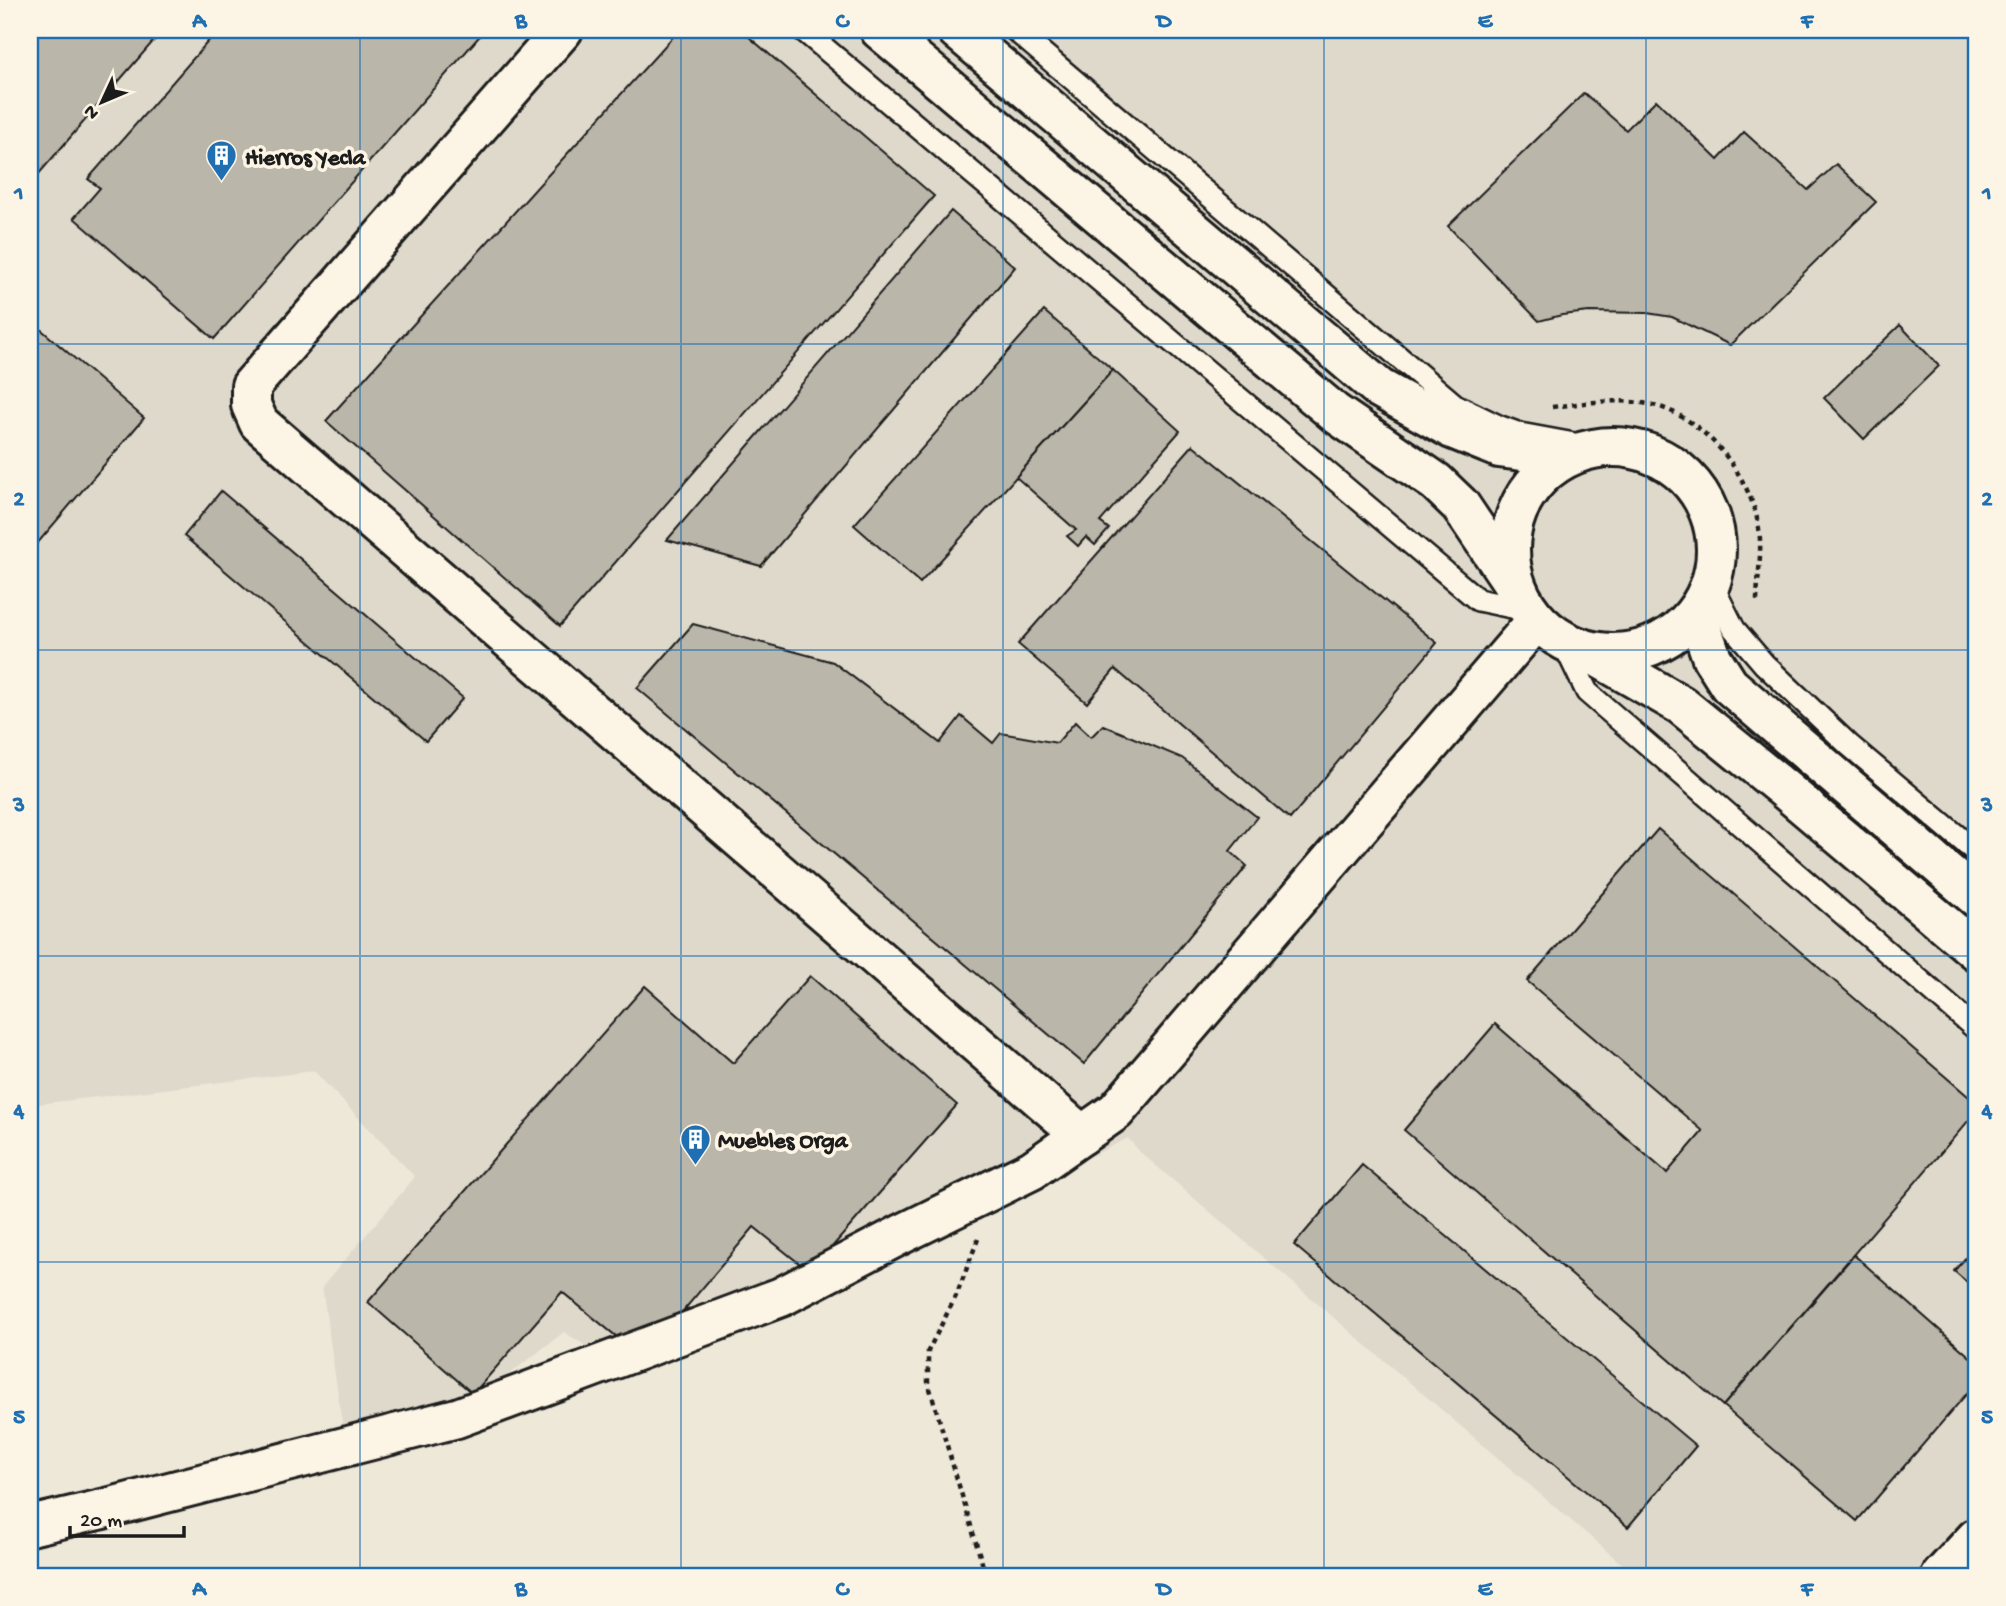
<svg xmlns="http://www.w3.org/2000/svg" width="2006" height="1606" font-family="'Gochi Hand',sans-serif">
<rect width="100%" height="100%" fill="#eee8d9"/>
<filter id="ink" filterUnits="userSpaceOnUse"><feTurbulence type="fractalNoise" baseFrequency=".0143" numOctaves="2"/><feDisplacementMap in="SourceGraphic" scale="14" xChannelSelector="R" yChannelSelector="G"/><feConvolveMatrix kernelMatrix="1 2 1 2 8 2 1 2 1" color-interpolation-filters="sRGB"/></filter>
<g filter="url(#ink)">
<path fill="#ded9cb" d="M30,30H1976V1576H1636L1140,1152L1128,1138L811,1296L597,1353L564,1332L485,1393L343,1428L322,1287L415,1177L314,1071L30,1105Z"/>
<g fill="#bab6aa" stroke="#1c1c1c" stroke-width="2">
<path d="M30,30H163L30,184Z"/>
<path d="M218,30H485L214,339L74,218L100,188L88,179Z"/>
<path d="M679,30H741L934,196L560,626L326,421Z"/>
<path d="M1584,93L1626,130L1656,100L1718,160L1744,132L1808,190L1836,164L1876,202L1730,345L1672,317L1647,313L1589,312L1562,315L1539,321L1448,226Z"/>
<path d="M951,211L1015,267L761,566L667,540Z"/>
<path d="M1044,311L1113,370L920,583L854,525Z"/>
<path d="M30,320L144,418L30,552Z"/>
<path d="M1900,325L1939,366L1864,439L1824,398Z"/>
<path d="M1113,370L1180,431L1100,522L1109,529L1095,545L1086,537L1078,546L1067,536L1076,530L1016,477Z"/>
<path d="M1193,445L1437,643L1290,819L1115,669L1087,703L1018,644Z"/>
<path d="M221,491L463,698L426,741L184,536Z"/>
<path d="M693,624L833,662L940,743L961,716L993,743L1001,733L1057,743L1075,722L1091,737L1103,725L1182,758L1257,817L1230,851L1247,866L1084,1064L637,688Z"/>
<path d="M1658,829L1976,1103V1112L1723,1406L1404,1130L1495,1024L1667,1173L1703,1131L1527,981Z"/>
<path d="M810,976L957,1105L810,1272L754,1227L673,1323L622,1341L562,1292L473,1394L368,1302L645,986L733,1063Z"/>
<path d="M1362,1165L1696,1446L1628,1527L1294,1245Z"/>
<path d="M1976,1246V1290L1954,1271Z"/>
<path d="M1854,1255L1976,1362V1383L1857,1521L1723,1406Z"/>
</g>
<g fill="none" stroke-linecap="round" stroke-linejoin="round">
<defs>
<g id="service">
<path d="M803,30L1478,600L1531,611"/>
<path d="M1015,30L1455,405L1498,426L1520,434L1596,448"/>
<path d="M1711,583L1734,629L1764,664L1849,745L1976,852"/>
<path d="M1562,640L1587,692L1976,1029"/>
</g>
<g id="minor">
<path d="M563,30L251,386V405L259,423L1082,1135"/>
<path d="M30,1526L111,1507L457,1418L781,1297L902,1234L1032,1170L1116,1111L1537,620"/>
<path d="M1941,1576L1976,1538"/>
</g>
<g id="primary">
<path d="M880,30L1335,413L1436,482L1460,505L1516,588"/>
<path d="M957,30L1379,388L1452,429L1499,448L1567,457"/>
<circle cx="1613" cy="550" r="103"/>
<path d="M1696,612L1712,658L1729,685L1976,897"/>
<path d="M1589,652L1681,705L1783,788L1976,951"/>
</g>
</defs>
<use href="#service" stroke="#1c1c1c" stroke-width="26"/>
<use href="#minor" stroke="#1c1c1c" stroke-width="44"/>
<use href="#primary" stroke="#1c1c1c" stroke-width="44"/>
<g stroke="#1c1c1c" stroke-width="4.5" stroke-dasharray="5 5" stroke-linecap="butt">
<path d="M1552,407C1586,403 1613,398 1648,404C1705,414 1758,483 1760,540C1761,561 1757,583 1757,604"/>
<path d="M978,1239L957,1294L928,1351V1382L986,1576"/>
</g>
<use href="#service" stroke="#fcf5e5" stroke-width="21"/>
<use href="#minor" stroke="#fcf5e5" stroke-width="38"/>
<use href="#primary" stroke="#fcf5e5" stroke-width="38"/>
</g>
</g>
<path fill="none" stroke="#1f6fb2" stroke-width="2" stroke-opacity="0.55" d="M360,30V1576M681,30V1576M1003,30V1576M1324,30V1576M1646,30V1576M30,344H1976M30,650H1976M30,956H1976M30,1262H1976"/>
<defs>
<symbol id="building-pin" viewBox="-11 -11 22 30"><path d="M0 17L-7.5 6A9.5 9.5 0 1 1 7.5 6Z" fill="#1f6fb2" stroke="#fcf5e5"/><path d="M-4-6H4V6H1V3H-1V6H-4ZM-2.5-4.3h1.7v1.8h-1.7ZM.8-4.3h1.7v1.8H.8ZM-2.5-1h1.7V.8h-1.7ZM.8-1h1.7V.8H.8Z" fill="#fff"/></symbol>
</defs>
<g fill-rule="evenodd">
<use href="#building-pin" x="204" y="138" width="35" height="47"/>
<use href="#building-pin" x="678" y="1122" width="35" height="47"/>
</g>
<g text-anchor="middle" stroke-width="7" stroke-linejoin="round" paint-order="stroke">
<g font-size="23" font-weight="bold" fill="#1c1c1c" stroke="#fcf5e5" text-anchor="start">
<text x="245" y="164">Hierros Yecla</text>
<text x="718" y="1147">Muebles Orga</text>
</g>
</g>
<rect width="2006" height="1606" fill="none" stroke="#fcf5e5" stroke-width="77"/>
<g transform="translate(102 102) rotate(226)" stroke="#fcf5e5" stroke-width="5" paint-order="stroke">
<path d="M0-5L12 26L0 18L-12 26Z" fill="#1c1c1c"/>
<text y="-10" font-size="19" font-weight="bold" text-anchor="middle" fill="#1c1c1c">N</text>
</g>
<path d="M70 1526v10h114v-10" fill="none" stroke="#1c1c1c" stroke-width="3.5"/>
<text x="80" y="1526" font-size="21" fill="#1c1c1c" stroke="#fcf5e5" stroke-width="5" paint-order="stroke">20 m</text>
<rect x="38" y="38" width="1930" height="1530" fill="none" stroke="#1f6fb2" stroke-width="2.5"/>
<g font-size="23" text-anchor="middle" font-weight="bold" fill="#1f6fb2">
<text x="199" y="27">A</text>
<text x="521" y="27">B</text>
<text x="842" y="27">C</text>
<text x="1164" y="27">D</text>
<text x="1485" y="27">E</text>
<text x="1807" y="27">F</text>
<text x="19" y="199">1</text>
<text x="1987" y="199">1</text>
<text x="19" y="505">2</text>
<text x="1987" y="505">2</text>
<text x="19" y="811">3</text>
<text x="1987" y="811">3</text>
<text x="19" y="1117">4</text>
<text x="1987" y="1117">4</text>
<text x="19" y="1423">5</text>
<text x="1987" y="1423">5</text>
<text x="199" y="1595">A</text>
<text x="521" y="1595">B</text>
<text x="842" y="1595">C</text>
<text x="1164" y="1595">D</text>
<text x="1485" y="1595">E</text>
<text x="1807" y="1595">F</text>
</g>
</svg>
